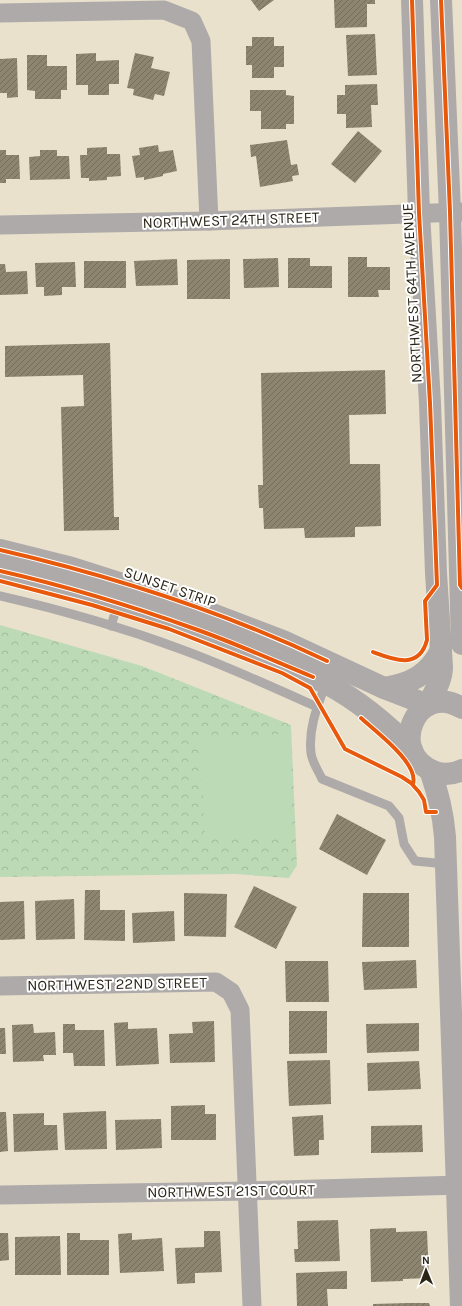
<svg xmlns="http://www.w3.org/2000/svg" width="462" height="1306" font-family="Karla,sans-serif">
<defs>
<pattern id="park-crowns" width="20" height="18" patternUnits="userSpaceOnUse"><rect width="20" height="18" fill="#bddab7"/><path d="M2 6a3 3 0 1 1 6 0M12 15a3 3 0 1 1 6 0" fill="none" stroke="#a3bb9d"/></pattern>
<pattern id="building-hatch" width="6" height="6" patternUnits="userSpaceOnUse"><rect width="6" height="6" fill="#8d8570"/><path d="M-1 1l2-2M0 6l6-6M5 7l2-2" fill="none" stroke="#736d5b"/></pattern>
</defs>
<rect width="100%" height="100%" fill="#e9e1cc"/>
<path fill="url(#park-crowns)" d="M0,625L142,666L291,725L297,865L289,878L235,874L0,877Z"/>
<path fill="#bddab7" d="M288,734L293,837L205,839L200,737Z"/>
<g fill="url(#building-hatch)">
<path d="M251,0H274L259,11Z"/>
<path d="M334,0H375V4H367V27L335,28Z"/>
<path d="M375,34L377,75L348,76L346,35Z"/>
<path d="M252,37H274V46H284V67H274V78H252V65H246V46H252Z"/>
<path d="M96,53V61L119,60V84H109V95H88V85H76V54Z"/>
<path d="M135,53L154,57L151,68L170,72L164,96L155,94L153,100L133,95L134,89L127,88Z"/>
<path d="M27,55H47V66H67V90H61V99H35V91L27,90Z"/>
<path d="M17,58L18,97L7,98V93H0V59Z"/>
<path d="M377,84L378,105H371L372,127L346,128V114H337V95H345V85Z"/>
<path d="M250,90H286V95L294,96V124H286V129H261V111H250Z"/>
<path d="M358,131L382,151L355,183L331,164Z"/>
<path d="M287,140L291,165L297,164L299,175L292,176L293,181L260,187L256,156L251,157L250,145Z"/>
<path d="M158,145L159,152L173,150L177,171L163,174V176L144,180V177L136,178L132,156L140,155L139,148Z"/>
<path d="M107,147V154H120L121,176L107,177V180L89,181V178H81L80,155H87V148Z"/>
<path d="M0,150H6V155H19L20,179H6V183H0Z"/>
<path d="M40,150H57V156H69L70,179L30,180L29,157L40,156Z"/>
<path d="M348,257H367V267H390V290H378L379,297H348Z"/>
<path d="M278,258L279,287L244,288L243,259Z"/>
<path d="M288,258H310V266H332V288H288Z"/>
<path d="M177,259L178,285L136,286L134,261Z"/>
<path d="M230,259V299H187V260Z"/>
<rect x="84" y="261" width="42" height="27"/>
<path d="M75,262L76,287H62V295L44,296V287H36L35,263Z"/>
<path d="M0,264H5L6,272L27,271L28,294L0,295Z"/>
<path d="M110,343L114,517H119V530L64,531L61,407L84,406L83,375L5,377V346Z"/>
<path d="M385,370L386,414L349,415L350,464H380L381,526L355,527V537L305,538L304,528L264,529L263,508H259L258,485H263L261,373Z"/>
<path d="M337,814L386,840L367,875L319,849Z"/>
<path d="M254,886L297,907L276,949L234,927Z"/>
<path d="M85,890H100V910H125V941L84,940Z"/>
<path d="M184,893L227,894L226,937L184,936Z"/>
<path d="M363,893H409V947H362Z"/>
<path d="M74,899L75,939L36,940L35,901Z"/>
<path d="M24,901L25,939L0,940V902Z"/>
<path d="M174,911L175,941L133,943L132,913Z"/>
<path d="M416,960L417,988L364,990L362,962Z"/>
<path d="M285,961H328L329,1002H286Z"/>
<path d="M289,1011H327V1053L289,1054Z"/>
<path d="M214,1021L215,1062L170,1063L169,1034L193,1033L192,1022Z"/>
<path d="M128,1022V1029L157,1028L159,1064L116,1066L114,1023Z"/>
<path d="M419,1023V1051L367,1053L366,1024Z"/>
<path d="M33,1024L34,1033L55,1032L56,1055H43L44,1061L13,1062L12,1025Z"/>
<path d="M63,1024H75V1030H104L105,1066H74L73,1053H63Z"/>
<path d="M0,1028H5L6,1054H0Z"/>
<path d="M330,1060L331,1104L289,1106L287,1061Z"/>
<path d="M419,1061L421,1089L368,1091L367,1063Z"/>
<path d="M205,1105V1114H216V1140H171V1106Z"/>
<path d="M106,1111L107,1149L65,1150L63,1113Z"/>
<path d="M0,1112H6L8,1151L0,1152Z"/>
<path d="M44,1113V1125H57L58,1150L14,1152L13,1114Z"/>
<path d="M323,1115L324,1140H319V1155L294,1156L292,1117Z"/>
<path d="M161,1119L162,1148L116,1150L115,1120Z"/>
<path d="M422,1125L423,1152L371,1153V1126Z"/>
<path d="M338,1220L340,1261L295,1262L294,1249H298L297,1221Z"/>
<path d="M396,1228V1232L427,1231L429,1278L403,1279V1281L371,1282L370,1229Z"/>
<path d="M204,1231H220L222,1272L195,1273V1283L177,1284L175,1248L204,1247Z"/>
<path d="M0,1233H8L9,1260L0,1261Z"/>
<path d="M67,1233H80V1240H109V1275H67Z"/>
<path d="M132,1233V1240L162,1238L164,1271L120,1273L118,1234Z"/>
<path d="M60,1236L61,1275H15V1237Z"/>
<path d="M347,1271V1289H327L328,1306H297L296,1273Z"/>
<path d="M408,1303H429L430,1306H373V1304Z"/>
</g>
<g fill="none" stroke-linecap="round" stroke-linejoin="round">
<g stroke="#aeaaaa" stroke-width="9">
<path d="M0,596C62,610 124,628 183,650C229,667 273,687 317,707"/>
<path d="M111,626L118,603"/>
<path d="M326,683C318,705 308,728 311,753C312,762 318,770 322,779L389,806L399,818L404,844L415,861L446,864"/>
</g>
<g stroke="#aeaaaa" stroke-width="19">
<path d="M0,13L164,10L192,21L201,41L209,221"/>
<path d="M0,225L209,221L462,212"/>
<path d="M0,986L216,982L231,992L240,1010L252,1306"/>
<path d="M0,1195L248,1191L462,1185"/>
</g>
<g stroke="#aeaaaa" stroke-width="22">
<path d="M412,0L419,213L430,403L436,573L442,667C442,680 434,693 428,705"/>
<path d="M441,0L450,212L462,644"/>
<path d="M0,550L72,568L191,606L283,641L384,688L428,705"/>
<path d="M0,571C67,586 133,605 197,630C241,646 283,665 326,683C359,701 386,723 412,750"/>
<path d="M384,688C410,684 429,675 441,650"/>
<path d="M462,708C417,680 385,753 435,772C444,775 454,774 462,770"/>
<path d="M430,770C438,794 443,812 445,837L461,1306"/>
</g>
<defs>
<g id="cycleway">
<path d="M441,0L450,212L460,585L462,588"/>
<path d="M0,550C112,576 224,612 327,661"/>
<path d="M0,571C66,586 131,606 195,629C235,643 274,661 313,677"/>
<path d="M0,581L92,605L169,629L282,673L310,688L345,749L402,777L411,783L419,792L424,800L426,812H436"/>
<path d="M373,652C394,660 419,670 427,640L425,601L437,585L430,403L419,213L412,0"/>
<path d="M361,718C375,731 419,763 413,784"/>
</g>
</defs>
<use href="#cycleway" stroke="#fff" stroke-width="6"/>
<use href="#cycleway" stroke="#e8590c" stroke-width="4"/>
</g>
<g text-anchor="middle" stroke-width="4" stroke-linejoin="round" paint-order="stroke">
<g font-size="15" fill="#2a2516" stroke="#fff">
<text transform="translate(231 220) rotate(-2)" y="5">NORTHWEST 24TH STREET</text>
<text transform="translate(412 293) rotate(-93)" y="5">NORTHWEST 64TH AVENUE</text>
<text transform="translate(170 587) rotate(19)" y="5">SUNSET STRIP</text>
<text transform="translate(117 984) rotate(-1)" y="5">NORTHWEST 22ND STREET</text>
<text transform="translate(231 1191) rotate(-1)" y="5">NORTHWEST 21ST COURT</text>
</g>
</g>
<g transform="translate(426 1270) rotate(359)" stroke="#ffffff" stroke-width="3" paint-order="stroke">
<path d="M0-3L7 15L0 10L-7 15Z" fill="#2a2516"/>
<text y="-6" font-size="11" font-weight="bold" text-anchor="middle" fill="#2a2516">N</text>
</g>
</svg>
